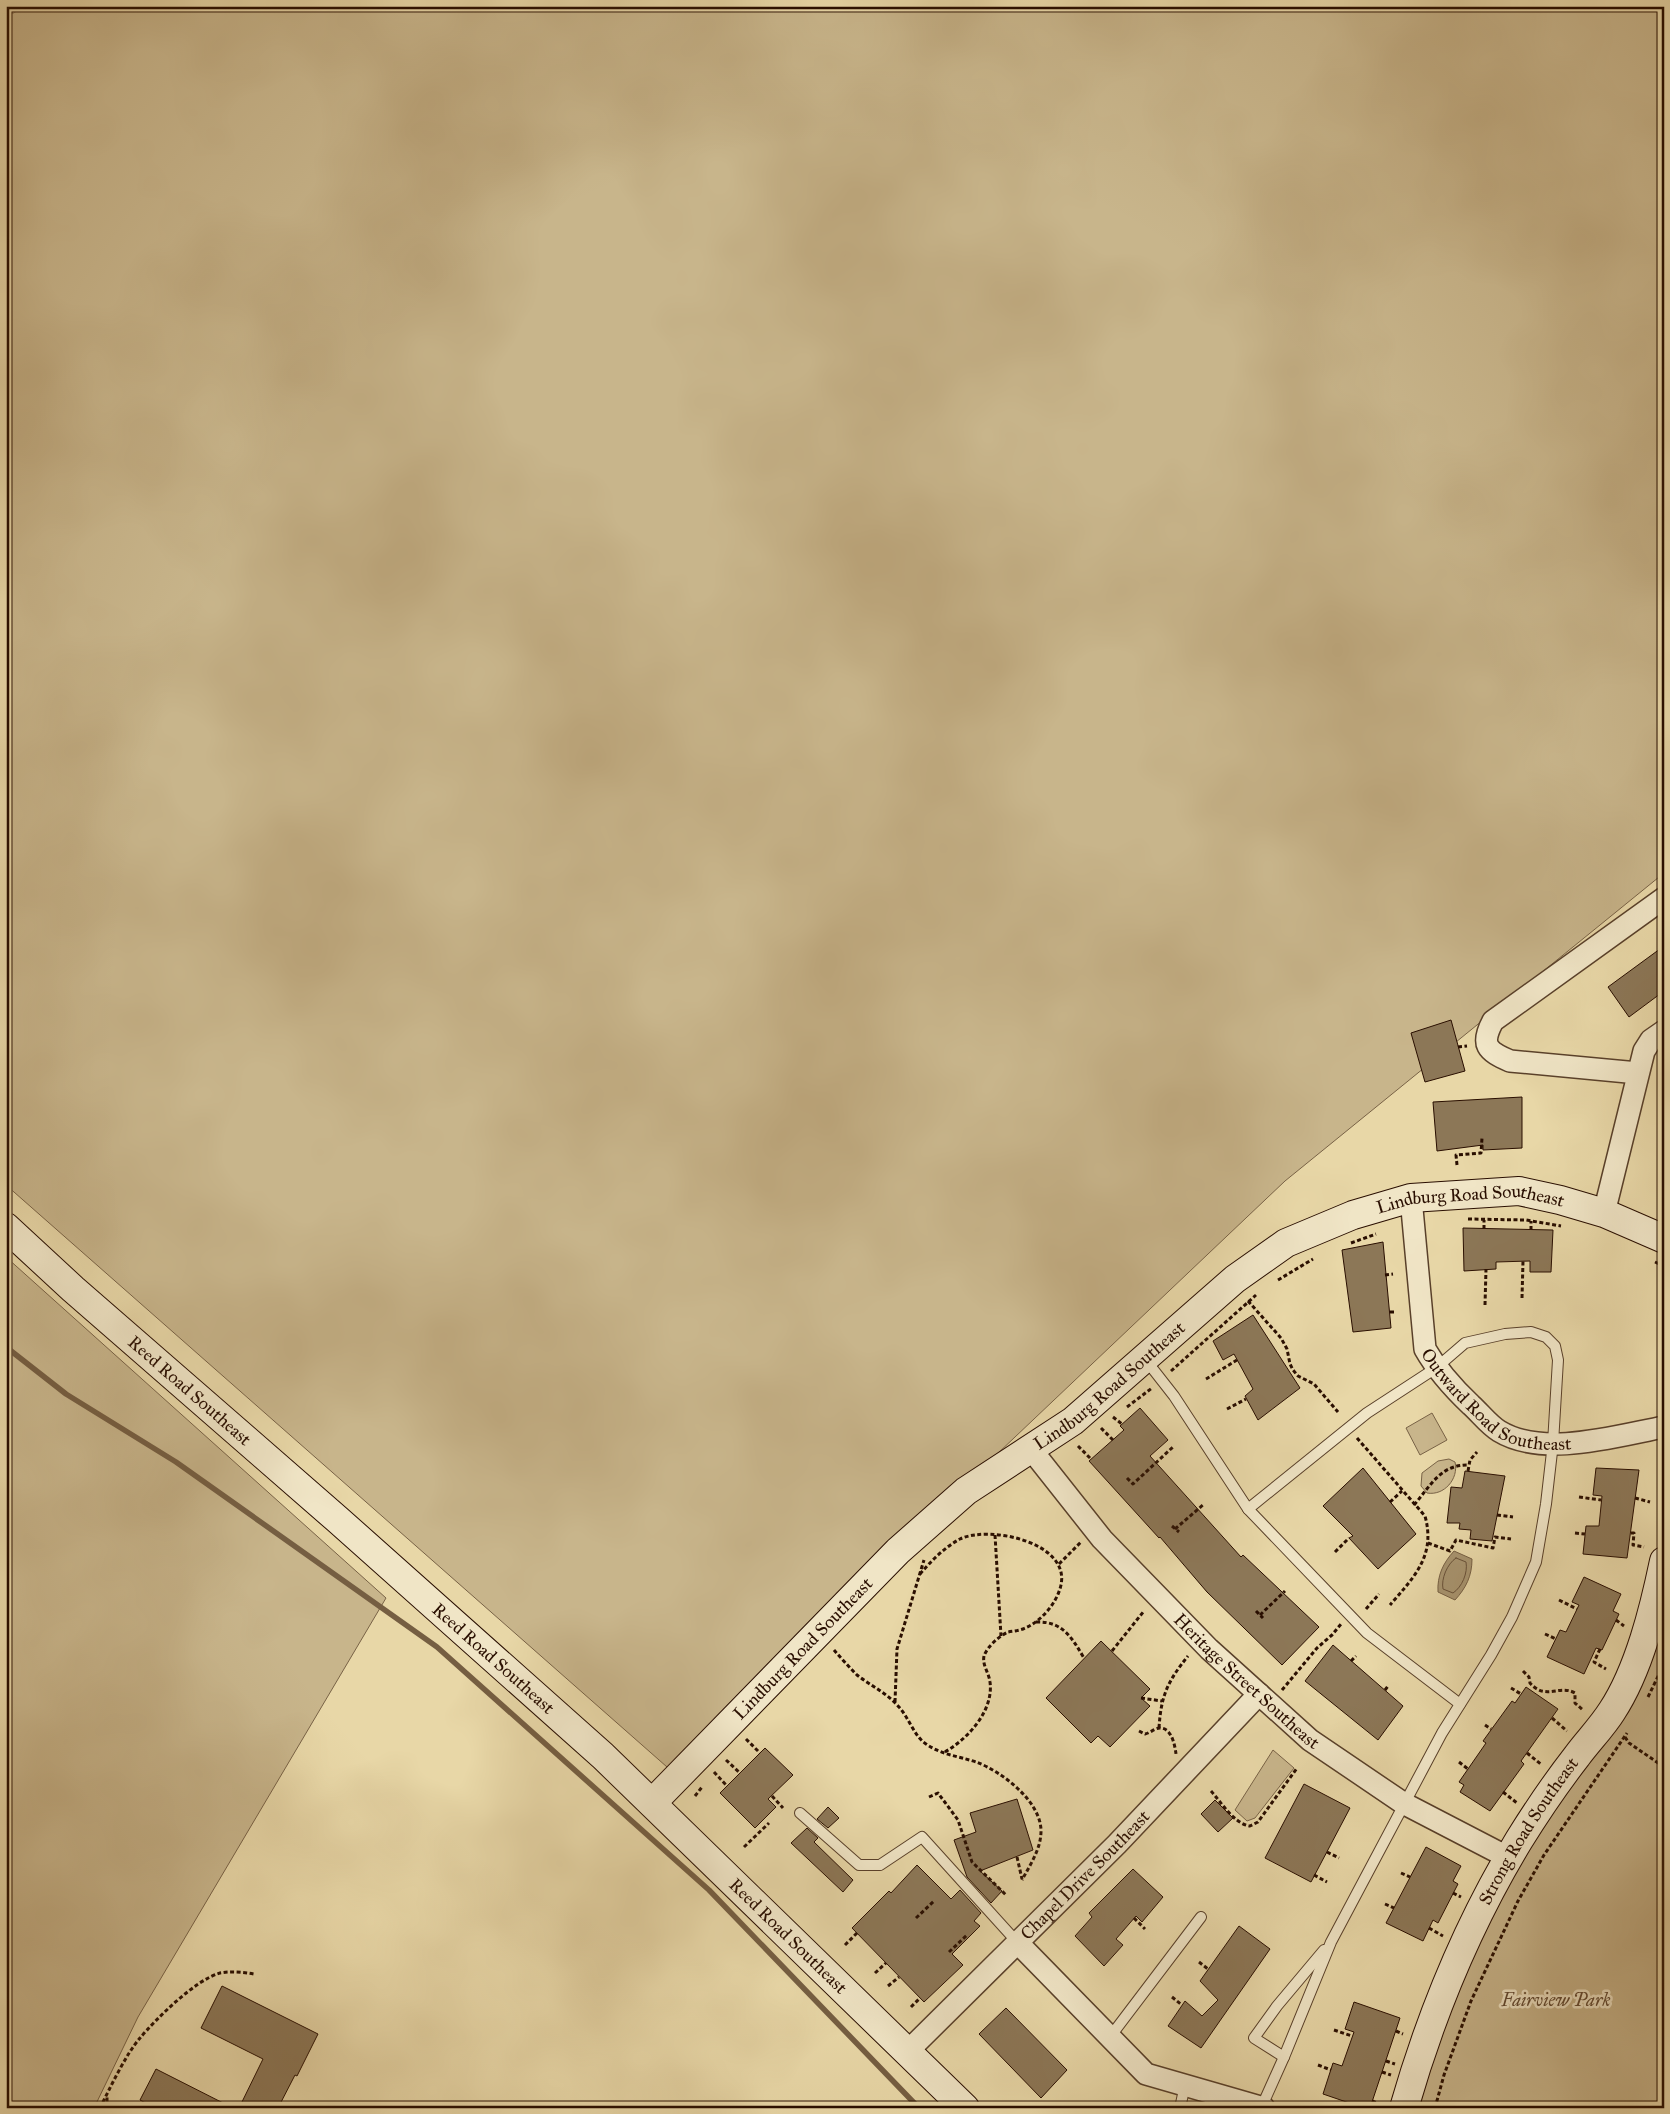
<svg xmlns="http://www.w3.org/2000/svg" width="1670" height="2114" font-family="'IM FELL Great Primer',serif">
<rect width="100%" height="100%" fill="#e8d7a7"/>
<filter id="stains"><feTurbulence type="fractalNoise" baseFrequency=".004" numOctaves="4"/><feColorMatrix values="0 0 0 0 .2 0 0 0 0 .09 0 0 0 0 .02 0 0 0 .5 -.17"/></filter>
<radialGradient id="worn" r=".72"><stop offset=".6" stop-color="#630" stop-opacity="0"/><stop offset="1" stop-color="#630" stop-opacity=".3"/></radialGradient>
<g fill="#c8b58b" stroke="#786246">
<path d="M26,6H1664V873L1285,1181L667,1767L6,1185V17Z"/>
<path d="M6,1257L386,1598L138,2017L94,2108H6Z"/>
<path d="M1432,1413L1447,1440L1420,1455L1406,1428Z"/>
<path d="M1449,1459L1455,1462C1459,1479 1444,1496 1427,1493L1421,1486L1422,1473L1438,1461Z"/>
<path d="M1664,1561V2108H1404L1449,1978L1612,1711Z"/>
<path d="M1273,1750L1294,1768L1255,1818L1247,1821L1235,1810Z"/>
</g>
<path fill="#a7936e" stroke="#755e42" d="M1454,1551L1472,1559C1472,1576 1466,1588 1455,1600L1438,1592C1437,1576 1443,1563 1454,1551Z"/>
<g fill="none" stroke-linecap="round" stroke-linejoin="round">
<path stroke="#685037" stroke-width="1" d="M1456,1558L1466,1562C1468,1573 1462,1587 1453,1593L1443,1589C1441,1579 1447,1564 1456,1558Z"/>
<path stroke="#755e42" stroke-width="5.5" d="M6,1347L66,1394L176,1462L437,1647L709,1890L919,2108"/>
</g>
<g fill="#8c7757" stroke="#290e00">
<path d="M1664,946V991L1629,1017L1608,987Z"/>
<path d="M1451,1020L1465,1071L1425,1082L1411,1033Z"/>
<path d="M1522,1097V1148L1483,1150V1145L1437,1151L1433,1102Z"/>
<path d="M1463,1228L1553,1230L1551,1272H1530V1261L1496,1262V1269L1464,1271Z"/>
<path d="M1383,1242L1391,1328L1353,1332L1342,1250Z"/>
<path d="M1253,1315L1300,1388L1258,1420L1245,1396L1253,1389L1234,1354L1223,1360L1213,1341Z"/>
<path d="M1140,1408L1168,1440L1150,1456L1241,1557L1243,1555L1319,1627L1282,1665L1207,1592L1160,1537L1159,1538L1089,1461L1124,1430L1120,1426Z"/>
<path d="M1363,1468L1416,1534L1378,1569L1349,1538L1353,1536L1323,1506Z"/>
<path d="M1596,1468L1639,1470L1627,1558L1583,1554L1586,1526H1599L1602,1496L1593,1495Z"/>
<path d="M1465,1471L1505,1476L1492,1541L1470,1539L1471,1530L1459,1529L1460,1523H1447L1451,1487L1462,1488Z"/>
<path d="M1584,1577L1621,1594L1613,1611L1619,1614L1602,1650L1596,1648L1584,1674L1547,1657L1560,1630L1566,1632L1579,1605L1572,1602Z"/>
<path d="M1101,1641L1150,1689L1141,1698L1150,1706L1110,1747L1098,1736L1091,1743L1046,1698Z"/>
<path d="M1333,1645L1403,1706L1378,1740L1305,1681Z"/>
<path d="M1526,1687L1558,1709L1521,1761L1524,1764L1490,1811L1460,1792L1464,1785L1459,1782L1486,1743L1483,1741L1512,1701L1515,1703Z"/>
<path d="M765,1748L793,1775L768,1799L776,1807L755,1828L720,1793Z"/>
<path d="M1304,1784L1350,1808L1311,1882L1265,1858Z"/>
<path d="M1017,1799L1033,1850L980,1871L1002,1891L991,1903L967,1877L954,1840L976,1832L970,1813Z"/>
<path d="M1215,1800L1233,1818L1218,1832L1201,1814Z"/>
<path d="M828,1807L839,1818L828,1828L817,1819Z"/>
<path d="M807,1828L818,1838L814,1842L853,1880L843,1892L791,1843Z"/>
<path d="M1426,1847L1461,1866L1453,1881L1458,1884L1438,1923L1433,1920L1423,1941L1386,1923Z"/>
<path d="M917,1865L951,1899L960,1890L981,1913L974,1921L980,1926L952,1954L963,1965L924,2002L852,1928L889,1891L891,1893Z"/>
<path d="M1133,1869L1163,1897L1142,1922L1136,1916L1116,1939L1123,1945L1104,1966L1075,1936L1092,1917L1089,1913Z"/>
<path d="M1239,1926L1270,1949L1201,2048L1168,2026L1185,2001L1202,2016L1218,2000L1200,1981Z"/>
<path d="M222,1986L318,2034L297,2076L295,2075L278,2108H239L263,2059L201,2028Z"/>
<path d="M1354,2002L1400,2018L1370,2108H1364L1323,2094L1333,2063L1342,2066L1354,2032L1345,2029Z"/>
<path d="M1006,2008L1067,2070L1041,2098L979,2034Z"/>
<path d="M156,2069L233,2108H155L140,2100Z"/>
</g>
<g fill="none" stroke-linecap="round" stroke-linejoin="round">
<defs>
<g id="lane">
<path d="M1145,1359L1174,1396L1248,1509L1367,1633L1460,1704"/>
<path d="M1248,1509L1367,1413L1436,1368L1465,1343L1505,1334L1531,1332L1546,1337L1555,1346L1558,1360L1553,1443L1546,1504L1536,1562L1512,1617L1491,1655L1442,1733L1331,1942L1284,2057L1262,2106"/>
<path d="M800,1813L859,1865H880L922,1837L1017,1942"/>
<path d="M1110,2037L1201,1917"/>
<path d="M1284,2057L1254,2038L1277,2006L1324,1950"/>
<path d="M1180,2108L1185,2085"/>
</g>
<g id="street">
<path d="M1638,1073L1510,1061C1487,1051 1480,1045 1493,1021L1664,898"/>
<path id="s1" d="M1411,1198L1425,1349C1437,1370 1453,1388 1471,1405C1480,1413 1489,1425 1499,1431C1543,1458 1616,1436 1664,1427"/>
<path d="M1604,1213L1644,1051L1651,1040L1664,1031"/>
<path id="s2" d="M1030,1448L1102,1539L1209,1649L1310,1740L1403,1803L1509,1858"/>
<path d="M1017,1942L1146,2074L1264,2108"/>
<path id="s3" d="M907,2052L1117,1844L1259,1694"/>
</g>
<g id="secondary">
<path id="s4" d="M6,1227L73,1289L337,1519L603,1756L965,2108"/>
<path id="s5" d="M652,1803L898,1551L966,1491L1073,1421L1235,1279L1286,1243L1353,1215L1411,1198L1519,1191L1560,1200L1604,1213L1664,1239"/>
<path id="s6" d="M1404,2108C1431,2014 1468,1924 1519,1840C1537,1811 1556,1783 1577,1756C1588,1741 1602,1727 1612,1711C1639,1670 1654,1609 1664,1561"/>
</g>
</defs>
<use href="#lane" stroke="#59402a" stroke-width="12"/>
<use href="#street" stroke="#59402a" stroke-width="24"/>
<use href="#secondary" stroke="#290e00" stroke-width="30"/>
<g stroke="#290e00" stroke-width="3" stroke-dasharray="4 2.5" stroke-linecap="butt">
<path d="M1458,1047L1467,1046"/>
<path d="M1457,1165L1456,1155L1481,1153L1482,1138"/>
<path d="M1468,1219L1526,1220L1561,1226"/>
<path d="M1484,1229V1220"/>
<path d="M1531,1230V1221"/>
<path d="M1351,1243L1376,1234"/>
<path d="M1655,1262L1664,1266"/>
<path d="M1385,1275L1393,1274"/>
<path d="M1278,1280L1313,1259"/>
<path d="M1522,1298L1523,1261"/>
<path d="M1248,1301L1281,1338L1287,1349L1290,1364L1293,1370L1298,1376L1314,1384L1338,1412"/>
<path d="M1485,1305L1486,1269"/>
<path d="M1390,1312H1395"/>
<path d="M1171,1371L1256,1295"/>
<path d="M1206,1379L1237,1360"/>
<path d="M1127,1407L1152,1388"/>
<path d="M1227,1409L1246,1399"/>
<path d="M1113,1417L1122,1424"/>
<path d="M1101,1428L1113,1440"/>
<path d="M1357,1438L1425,1516C1436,1556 1414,1577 1390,1605"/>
<path d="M1078,1446L1091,1459"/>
<path d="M1468,1471L1470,1460L1477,1452"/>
<path d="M1127,1478L1133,1484L1174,1446"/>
<path d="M1579,1497L1601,1500"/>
<path d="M1635,1498L1650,1502"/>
<path d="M1390,1502L1402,1491"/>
<path d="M1414,1505C1431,1485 1441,1464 1469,1465"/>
<path d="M1497,1515L1513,1517"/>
<path d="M1172,1526L1179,1532"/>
<path d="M1175,1529L1204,1504"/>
<path d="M1575,1533L1585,1534"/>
<path d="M1631,1533H1634L1633,1545L1644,1547"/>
<path d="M995,1535L1001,1636"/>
<path d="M1428,1543L1450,1551L1456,1540L1493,1548L1495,1537L1511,1539"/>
<path d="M1335,1552L1349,1538"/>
<path d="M1059,1564L1081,1542"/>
<path d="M920,1574C931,1561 945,1547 960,1539C989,1525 1070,1542 1061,1585C1057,1603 1041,1622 1023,1629C1018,1631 1013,1631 1008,1632C999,1636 987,1647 984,1656C982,1665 989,1673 990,1682C994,1711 967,1740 943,1753"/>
<path d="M1559,1600L1577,1609"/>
<path d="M1366,1609L1379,1594"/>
<path d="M1256,1611L1263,1618"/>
<path d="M1260,1615L1285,1591"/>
<path d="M1616,1620L1624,1626"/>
<path d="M1036,1622C1063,1621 1072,1638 1084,1658"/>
<path d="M1545,1634L1556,1639"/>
<path d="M1600,1649L1594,1662L1606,1669"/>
<path d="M834,1650C841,1658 849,1667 857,1675C871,1686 887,1693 899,1707C909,1718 914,1736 926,1744C942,1755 958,1756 976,1762C1001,1771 1041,1801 1041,1831C1041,1849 1030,1865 1022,1880"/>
<path d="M1112,1651L1144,1611"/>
<path d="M1351,1661L1356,1656"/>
<path d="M1523,1671L1529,1677L1530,1683C1546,1701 1559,1684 1575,1693V1703L1583,1710"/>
<path d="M1511,1688L1521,1694"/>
<path d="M1282,1690L1317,1648L1332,1635L1341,1624"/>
<path d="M1385,1690L1388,1686"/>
<path d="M1648,1697L1664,1664"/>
<path d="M1141,1698L1162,1701"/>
<path d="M895,1702L897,1649L924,1560"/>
<path d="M1552,1718L1567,1731"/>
<path d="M1485,1725L1491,1729"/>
<path d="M1159,1728C1161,1695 1168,1681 1188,1656"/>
<path d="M1139,1731L1145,1734C1150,1733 1155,1728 1160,1728C1172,1728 1175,1746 1176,1754"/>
<path d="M1625,1737L1629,1743L1664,1767"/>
<path d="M746,1739L760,1753"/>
<path d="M1527,1753L1542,1765"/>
<path d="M726,1760L740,1773"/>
<path d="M1459,1762L1468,1769"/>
<path d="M714,1772L727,1786"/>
<path d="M1211,1791C1221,1802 1234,1824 1250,1826L1258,1822L1297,1768"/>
<path d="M1503,1792L1517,1803"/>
<path d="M695,1796L702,1787"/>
<path d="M772,1796L783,1808"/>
<path d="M929,1797L938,1793L958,1820L972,1862L1006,1895"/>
<path d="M744,1847L769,1823"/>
<path d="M1327,1852L1339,1858"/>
<path d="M1017,1857L1022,1879"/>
<path d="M1401,1873L1410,1877"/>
<path d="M1314,1875L1327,1882"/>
<path d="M1453,1893L1461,1897"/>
<path d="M1385,1904L1394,1908"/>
<path d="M916,1918L934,1901"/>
<path d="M1134,1918L1145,1929"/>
<path d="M1429,1928L1443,1936"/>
<path d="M845,1945L857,1933"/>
<path d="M949,1952L967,1935"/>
<path d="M1199,1962L1208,1969"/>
<path d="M875,1973L886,1963"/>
<path d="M888,1986L899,1977"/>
<path d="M1172,1997L1182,2005"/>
<path d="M911,2007L920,1998"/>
<path d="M1334,2030L1352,2036"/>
<path d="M1396,2031L1403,2034"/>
<path d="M1386,2061L1395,2064"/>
<path d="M1318,2065L1331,2070"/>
<path d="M1382,2072L1391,2075"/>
<path d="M1372,2101L1382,2105"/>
<path d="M100,2108C110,2088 126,2054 140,2038C156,2019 195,1980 220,1973C231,1971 243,1972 254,1974"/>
<path d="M107,2108V2096"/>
<path d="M1435,2108L1444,2075L1471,2001L1518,1901L1544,1855L1627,1733"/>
</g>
<use href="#lane" stroke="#f0e5c6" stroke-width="10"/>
<use href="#street" stroke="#f0e5c6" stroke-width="21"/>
<use href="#secondary" stroke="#f0e5c6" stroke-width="28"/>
</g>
<g text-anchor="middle" stroke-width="5" stroke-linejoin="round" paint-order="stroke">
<g font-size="18" fill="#290e00" stroke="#f0e5c6">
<text dy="6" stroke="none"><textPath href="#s5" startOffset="1041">Lindburg Road Southeast</textPath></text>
<text dy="6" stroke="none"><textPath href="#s5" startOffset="621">Lindburg Road Southeast</textPath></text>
<text dy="6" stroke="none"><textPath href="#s4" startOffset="246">Reed Road Southeast</textPath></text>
<text dy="6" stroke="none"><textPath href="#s1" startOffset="245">Outward Road Southeast</textPath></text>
<text dy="6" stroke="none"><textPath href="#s5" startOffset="216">Lindburg Road Southeast</textPath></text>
<text dy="6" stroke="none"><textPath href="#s4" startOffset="651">Reed Road Southeast</textPath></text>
<text dy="6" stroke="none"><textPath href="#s2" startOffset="319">Heritage Street Southeast</textPath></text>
<text dy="6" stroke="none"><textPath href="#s6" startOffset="305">Strong Road Southeast</textPath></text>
<text dy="6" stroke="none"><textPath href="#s3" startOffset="251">Chapel Drive Southeast</textPath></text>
<text dy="6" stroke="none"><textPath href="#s4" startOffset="1056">Reed Road Southeast</textPath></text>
</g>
<g font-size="18" font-style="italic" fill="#614831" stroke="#f0e5c6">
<text x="1556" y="2006">Fairview Park</text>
</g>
</g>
<rect width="1670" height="2114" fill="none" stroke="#e8d7a7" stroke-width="25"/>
<rect x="8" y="8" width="1655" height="2099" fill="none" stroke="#290e00" stroke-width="2.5"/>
<rect x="12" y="12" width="1645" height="2089" fill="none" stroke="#290e00"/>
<rect width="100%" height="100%" filter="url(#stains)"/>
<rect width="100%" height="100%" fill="url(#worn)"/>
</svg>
